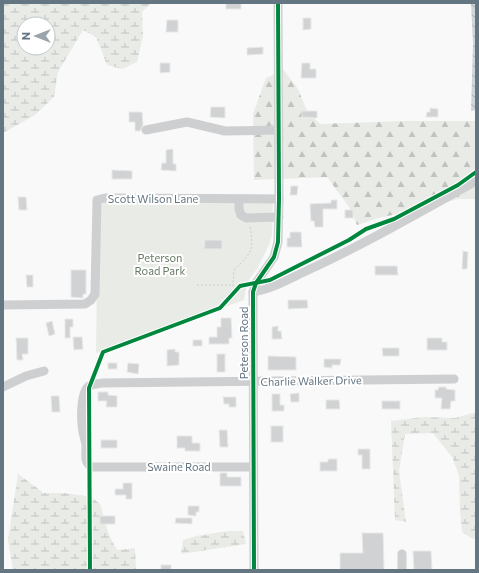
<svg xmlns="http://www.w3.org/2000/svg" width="479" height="573" font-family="Commissioner,sans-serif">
<defs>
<pattern id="forest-firs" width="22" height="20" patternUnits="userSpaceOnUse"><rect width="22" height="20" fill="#e8ebe6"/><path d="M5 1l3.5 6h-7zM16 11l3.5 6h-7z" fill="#c0c3c0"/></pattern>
<pattern id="wetland-marsh" width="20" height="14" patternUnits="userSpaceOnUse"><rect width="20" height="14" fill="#e8ebe6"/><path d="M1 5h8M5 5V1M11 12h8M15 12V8" fill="none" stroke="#c0c3c0"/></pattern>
<pattern id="water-waves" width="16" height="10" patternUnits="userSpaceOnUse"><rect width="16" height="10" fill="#ced6d9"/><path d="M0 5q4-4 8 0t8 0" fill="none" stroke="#abb2b5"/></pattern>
</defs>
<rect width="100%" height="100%" fill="#f9f9f9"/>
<g fill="url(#forest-firs)">
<path d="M283,69L298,89L307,111L320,124L403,121H476V177L419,209L379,218L357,225L349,207L327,177L283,179Z"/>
<path d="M275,74V179L254,180L253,114L266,78Z"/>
<path d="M476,184V199H458L443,203Z"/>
</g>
<g fill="url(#wetland-marsh)" fill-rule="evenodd">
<path d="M3,3H151L142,12L143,36L137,62L122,69L107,65L96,37L83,30L58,72L54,97L35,115L3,133ZM24,24H48V48H24Z"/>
<path d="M476,412V538L473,539L462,532L460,510L459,475L452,457L433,433L405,434L399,471L406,522L395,520L391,421L424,417L455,418Z"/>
<path d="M18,474L44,493H65L91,497L100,504L109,535L117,550L135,548L136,570H13L8,540Z"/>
<path d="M228,531H243L246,544L181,554L183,540L196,536Z"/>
</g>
<path fill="#e8ebe6" d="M273,201L272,235L269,245L257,269L250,278L246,288L244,300L96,353L98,210L102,204L105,202Z"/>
<path fill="url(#water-waves)" d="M471,3H476V110L471,111L473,43Z"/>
<g fill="#d0d2d3" stroke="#e8e8e8">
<rect x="226" y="3" width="15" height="6"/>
<path d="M303,18H311V29L303,30Z"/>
<path d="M167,20H178V32H166Z"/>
<path d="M263,47V54L247,55V48Z"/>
<path d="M160,63H170V72L160,73Z"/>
<path d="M302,63H310V69H316V78H301Z"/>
<path d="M211,107H225V118L210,117Z"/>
<path d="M430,108L438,109V117H426L427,112H430Z"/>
<path d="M302,111H317V118L302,117Z"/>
<path d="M129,112H142L143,125L140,131H135V122H129Z"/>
<path d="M173,149V164H176V171L161,170L162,163H166V150Z"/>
<path d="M112,170L132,171V179H112Z"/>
<path d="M291,186H298L297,195H290Z"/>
<path d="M18,197H26L27,210H19Z"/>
<path d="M331,200H337V209H323V227H315L314,221H311L310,204L331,203Z"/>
<rect x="345" y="210" width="8" height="8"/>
<path d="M290,232H301L302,247H287V238H290Z"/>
<path d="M205,240H222V249H204Z"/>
<path d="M463,251L468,252L467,269H462Z"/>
<path d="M375,266H397L398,275H375Z"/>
<path d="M71,270H86V294H83V298L71,297Z"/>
<path d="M26,275H33V287H27Z"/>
<path d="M288,300H307L308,308L288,309Z"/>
<path d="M221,318H231L232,338H229V344H209V337H217V327H221Z"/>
<path d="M65,319H73V327H70V338H65Z"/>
<path d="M52,321L55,334L49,336L46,323Z"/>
<path d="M278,326V331H281L282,339H272V327Z"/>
<path d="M73,337H82L83,349L74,350Z"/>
<path d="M16,338H28V354H22L23,360H17Z"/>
<path d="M427,338H442V342H447V350H427Z"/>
<rect x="193" y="340" width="9" height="6"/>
<path d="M382,348H399V356H383Z"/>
<path d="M175,349V352H179V365L167,366V350Z"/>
<rect x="217" y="354" width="8" height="18"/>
<path d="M268,356L296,357V370H268Z"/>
<path d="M324,359H341L340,365H332V368L324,367Z"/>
<rect x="108" y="363" width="9" height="6"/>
<path d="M128,363L139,364L138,374L127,372Z"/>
<path d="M439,387H446V389L455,390V401H451L450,409H441L442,398H435V390H438Z"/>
<path d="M98,392H108V395L117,396V407H106L107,401H98Z"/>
<path d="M299,393V402H291L290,394Z"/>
<path d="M272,394H280V405H284V411H272Z"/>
<path d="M51,396H59L60,412H52Z"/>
<path d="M223,397H236V407H229V404H224Z"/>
<path d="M326,400H339L340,409H326Z"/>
<rect x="382" y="401" width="18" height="8"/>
<rect x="271" y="426" width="12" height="16"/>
<path d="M219,430H227L228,447H220Z"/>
<path d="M177,436H192V443H200V451H185V448H177Z"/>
<rect x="101" y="440" width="16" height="8"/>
<path d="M358,449H370V469H362V455H358Z"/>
<path d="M328,459H337V471H320V462H328Z"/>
<path d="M220,473H227V477H241V486H220Z"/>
<path d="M123,483H132V499H126V495H115V489H123Z"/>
<path d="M188,506H199V512H196V516L188,515Z"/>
<rect x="100" y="516" width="15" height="8"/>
<path d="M176,518H192V524L175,523Z"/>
<path d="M362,533H383L384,570H340V553H363Z"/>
<path d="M413,551H431L432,570H414Z"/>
<rect x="161" y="565" width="10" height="5"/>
</g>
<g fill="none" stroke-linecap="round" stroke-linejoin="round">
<g stroke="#cbcccd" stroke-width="1" stroke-dasharray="2 2" stroke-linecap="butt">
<path d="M197,285H232"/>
<path d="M235,290L233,285L234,270C252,252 254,252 250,226"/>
</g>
<g stroke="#cecfd0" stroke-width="9">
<path d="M146,130L187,122L225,131L279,130"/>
<path d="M239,199V209L241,215L246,218L279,217"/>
<path d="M253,292C272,289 289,279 306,271C365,244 420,212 476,181"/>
<path d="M3,305L85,304L91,300L95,294L97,200L105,198L279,199"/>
<path d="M3,387L26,376L44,371"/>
<path d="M253,467H91C84,461 86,456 86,447C86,442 84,437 83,432C81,422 80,392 89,386C93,384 98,384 102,383L454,379"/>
<path d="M254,570L253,292L256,283L274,257L278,242L279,199L278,3"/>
<path d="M402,570V554"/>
</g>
<defs>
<g id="cycleway">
<path d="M90,570L89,388L103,352L220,308L240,286L270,280L349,240L366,229L394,219L458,185L476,172"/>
<path d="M254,570L253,292L256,283L274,257L278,242L279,199L278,3"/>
</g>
</defs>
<use href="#cycleway" stroke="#fff" stroke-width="6"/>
<use href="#cycleway" stroke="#00873e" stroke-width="4"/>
</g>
<g text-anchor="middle" stroke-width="4" stroke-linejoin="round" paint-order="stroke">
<g font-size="11" fill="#657683" stroke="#fff">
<text x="153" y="203">Scott Wilson Lane</text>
<text transform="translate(244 343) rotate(-90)" y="4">Peterson Road</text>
<text transform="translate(311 381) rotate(-1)" y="4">Charlie Walker Drive</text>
<text x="179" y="471">Swaine Road</text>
</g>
<g font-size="11" fill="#687a64" stroke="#fff">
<text x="160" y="262">Peterson<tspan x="160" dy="13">Road Park</tspan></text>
</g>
</g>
<rect width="479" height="573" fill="none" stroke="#657683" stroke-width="8"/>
<g transform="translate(36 36) rotate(270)"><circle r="19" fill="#ffffff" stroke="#c1c8cd"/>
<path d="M0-3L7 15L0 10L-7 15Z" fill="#99a4ac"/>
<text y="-6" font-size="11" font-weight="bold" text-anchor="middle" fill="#657683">N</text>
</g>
</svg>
